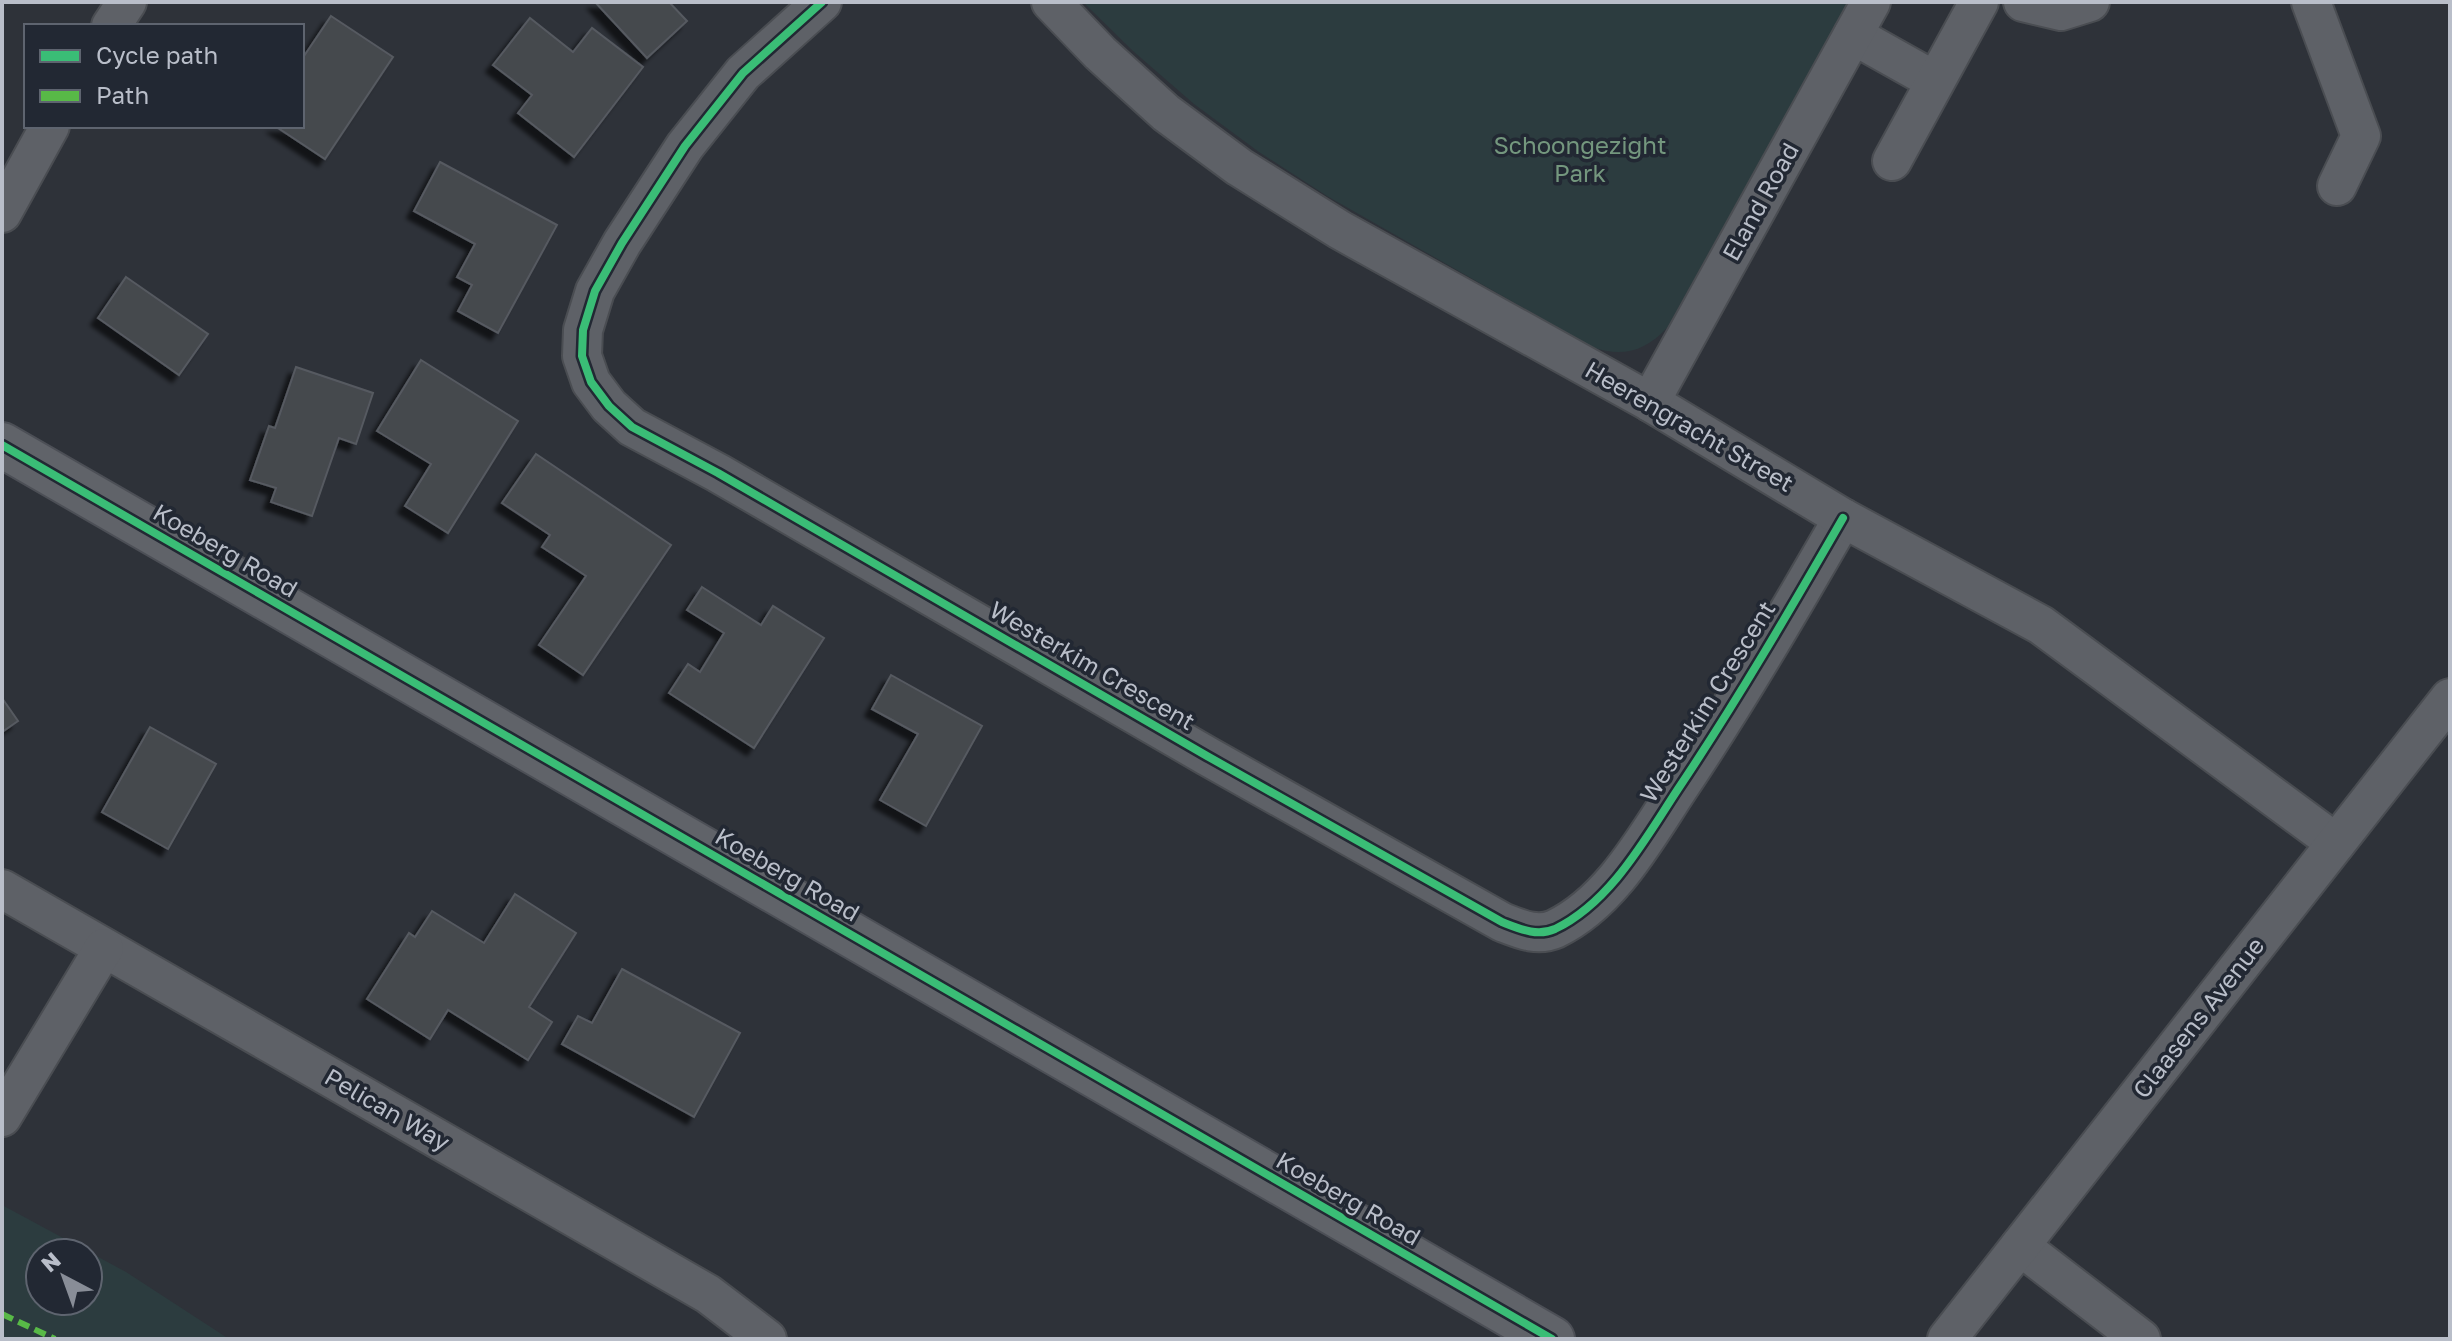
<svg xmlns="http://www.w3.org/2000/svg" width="2452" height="1341" font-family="'Golos Text',sans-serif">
<defs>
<filter id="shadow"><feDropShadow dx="-7" dy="7" stdDeviation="2" flood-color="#0009"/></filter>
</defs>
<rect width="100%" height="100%" fill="#2e3239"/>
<g fill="#2c3c3f" fill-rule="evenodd">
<path d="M1083,2H1849L1667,328C1645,351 1623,358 1592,347L1327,196L1259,152L1194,104L1133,51Z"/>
<path d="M2,1205L126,1272L229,1339H2ZM40,1253H88V1301H40Z"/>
</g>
<g fill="#45484e" stroke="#565a61" stroke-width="2" filter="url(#shadow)">
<path d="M595,2H669L687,21L647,58Z"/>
<path d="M331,16L393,57L325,159L275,126H302V59Z"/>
<path d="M530,18L573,52L592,28L643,67L574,157L518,113L532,95L493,65Z"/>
<path d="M440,162L557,225L498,333L458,311L472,285L457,277L475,244L414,211Z"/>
<path d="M126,277L208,334L179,375L98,318Z"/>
<path d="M421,360L518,421L448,533L405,506L431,464L377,431Z"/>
<path d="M296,367L373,393L356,444L339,438L312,516L271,502L276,488L250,480L269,426L275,428Z"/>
<path d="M536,454L671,545L583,675L539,645L586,576L542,547L550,535L502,503Z"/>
<path d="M702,587L761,625L773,606L824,638L754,748L669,693L688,664L700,672L724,633L687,610Z"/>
<path d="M891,675L982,726L926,826L880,800L918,734L872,709Z"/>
<path d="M2,698L18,721L2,732Z"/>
<path d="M150,727L216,764L168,849L102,812Z"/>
<path d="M515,894L576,933L529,1007L552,1022L528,1060L448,1010L430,1039L367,999L409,933L415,937L432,911L484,943Z"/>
<path d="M622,969L740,1033L694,1117L562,1044L578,1016L592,1023Z"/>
</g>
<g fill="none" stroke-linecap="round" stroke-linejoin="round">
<defs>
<g id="minor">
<path d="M822,2L743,73L685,146L622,243L595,291L583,330L582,356L591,382L609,406L632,427L718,473L1207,756L1502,922C1520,929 1537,937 1555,929C1611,902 1645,839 1678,789C1737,701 1790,610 1843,518"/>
<path d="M1051,2L1100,53L1166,113L1239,167L1340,230L1650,402L1843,518L2041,625L2336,843"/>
<path d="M2023,2L2061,11L2090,2"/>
<path d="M2311,2L2361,136L2337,186"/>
<path d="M111,26L127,2"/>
<path d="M1853,35L1935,81"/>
<path d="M1892,161L1979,2"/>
<path d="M2,213L50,126"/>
<path d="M1650,402L1871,2"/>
<path d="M2,889L708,1294L767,1339"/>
<path d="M2,1117L104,948"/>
<path d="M2020,1246L2141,1339"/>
<path d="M1947,1339L2450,698"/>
</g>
<path id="major" d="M2,445L1552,1339"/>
</defs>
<use href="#minor" stroke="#4a4d52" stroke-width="42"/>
<use href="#major" stroke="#4c4f56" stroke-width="48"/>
<use href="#minor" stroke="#5e6167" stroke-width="38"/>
<use href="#major" stroke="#606369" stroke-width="44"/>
<path stroke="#58b947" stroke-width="6" stroke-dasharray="12 6" stroke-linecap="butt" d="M2,1314L55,1339"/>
<defs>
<g id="cycleway">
<path d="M822,2L743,73L685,146L622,243L595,291L583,330L582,356L591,382L609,406L632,427L718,473L1207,756L1502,922C1520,929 1537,937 1555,929C1611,902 1645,839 1678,789C1737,701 1790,610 1843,518"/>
<path d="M2,445L1552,1339"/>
</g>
</defs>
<use href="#cycleway" stroke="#222833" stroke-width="13"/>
<use href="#cycleway" stroke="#3abd76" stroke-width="8"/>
</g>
<g text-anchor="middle" stroke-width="7" stroke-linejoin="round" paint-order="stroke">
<g font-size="24" fill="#74977e" stroke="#222833">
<text x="1580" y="154">Schoongezight<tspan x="1580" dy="28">Park</tspan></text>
</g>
<g font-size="24" fill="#b9bec9" stroke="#222833">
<text transform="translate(1761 202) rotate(-61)" y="8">Eland Road</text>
<text transform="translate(1689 427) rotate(30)" y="8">Heerengracht Street</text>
<text transform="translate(225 551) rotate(30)" y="8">Koeberg Road</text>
<text transform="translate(1092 666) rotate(30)" y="8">Westerkim Crescent</text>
<text transform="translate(1708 702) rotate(-58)" y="8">Westerkim Crescent</text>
<text transform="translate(787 875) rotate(30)" y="8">Koeberg Road</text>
<text transform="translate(2199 1018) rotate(-52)" y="8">Claasens Avenue</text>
<text transform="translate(387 1110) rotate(30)" y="8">Pelican Way</text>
<text transform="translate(1348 1199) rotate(30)" y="8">Koeberg Road</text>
</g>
</g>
<rect width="2452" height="1341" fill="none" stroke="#b9bec9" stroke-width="8"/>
<rect x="24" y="24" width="280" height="104" fill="#222833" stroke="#5e646f" stroke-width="2"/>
<rect x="40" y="50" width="40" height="12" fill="#3abd76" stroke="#5e646f" stroke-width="2"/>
<text x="96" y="64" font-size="24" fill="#b9bec9">Cycle path</text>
<rect x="40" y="90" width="40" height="12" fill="#58b947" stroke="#5e646f" stroke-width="2"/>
<text x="96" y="104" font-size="24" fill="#b9bec9">Path</text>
<g transform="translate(64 1277) rotate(319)"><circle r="38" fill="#222833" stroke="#5e646f" stroke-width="2"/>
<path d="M0-6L14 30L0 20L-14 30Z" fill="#888d97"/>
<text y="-12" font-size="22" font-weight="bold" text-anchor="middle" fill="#b9bec9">N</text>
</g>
</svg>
